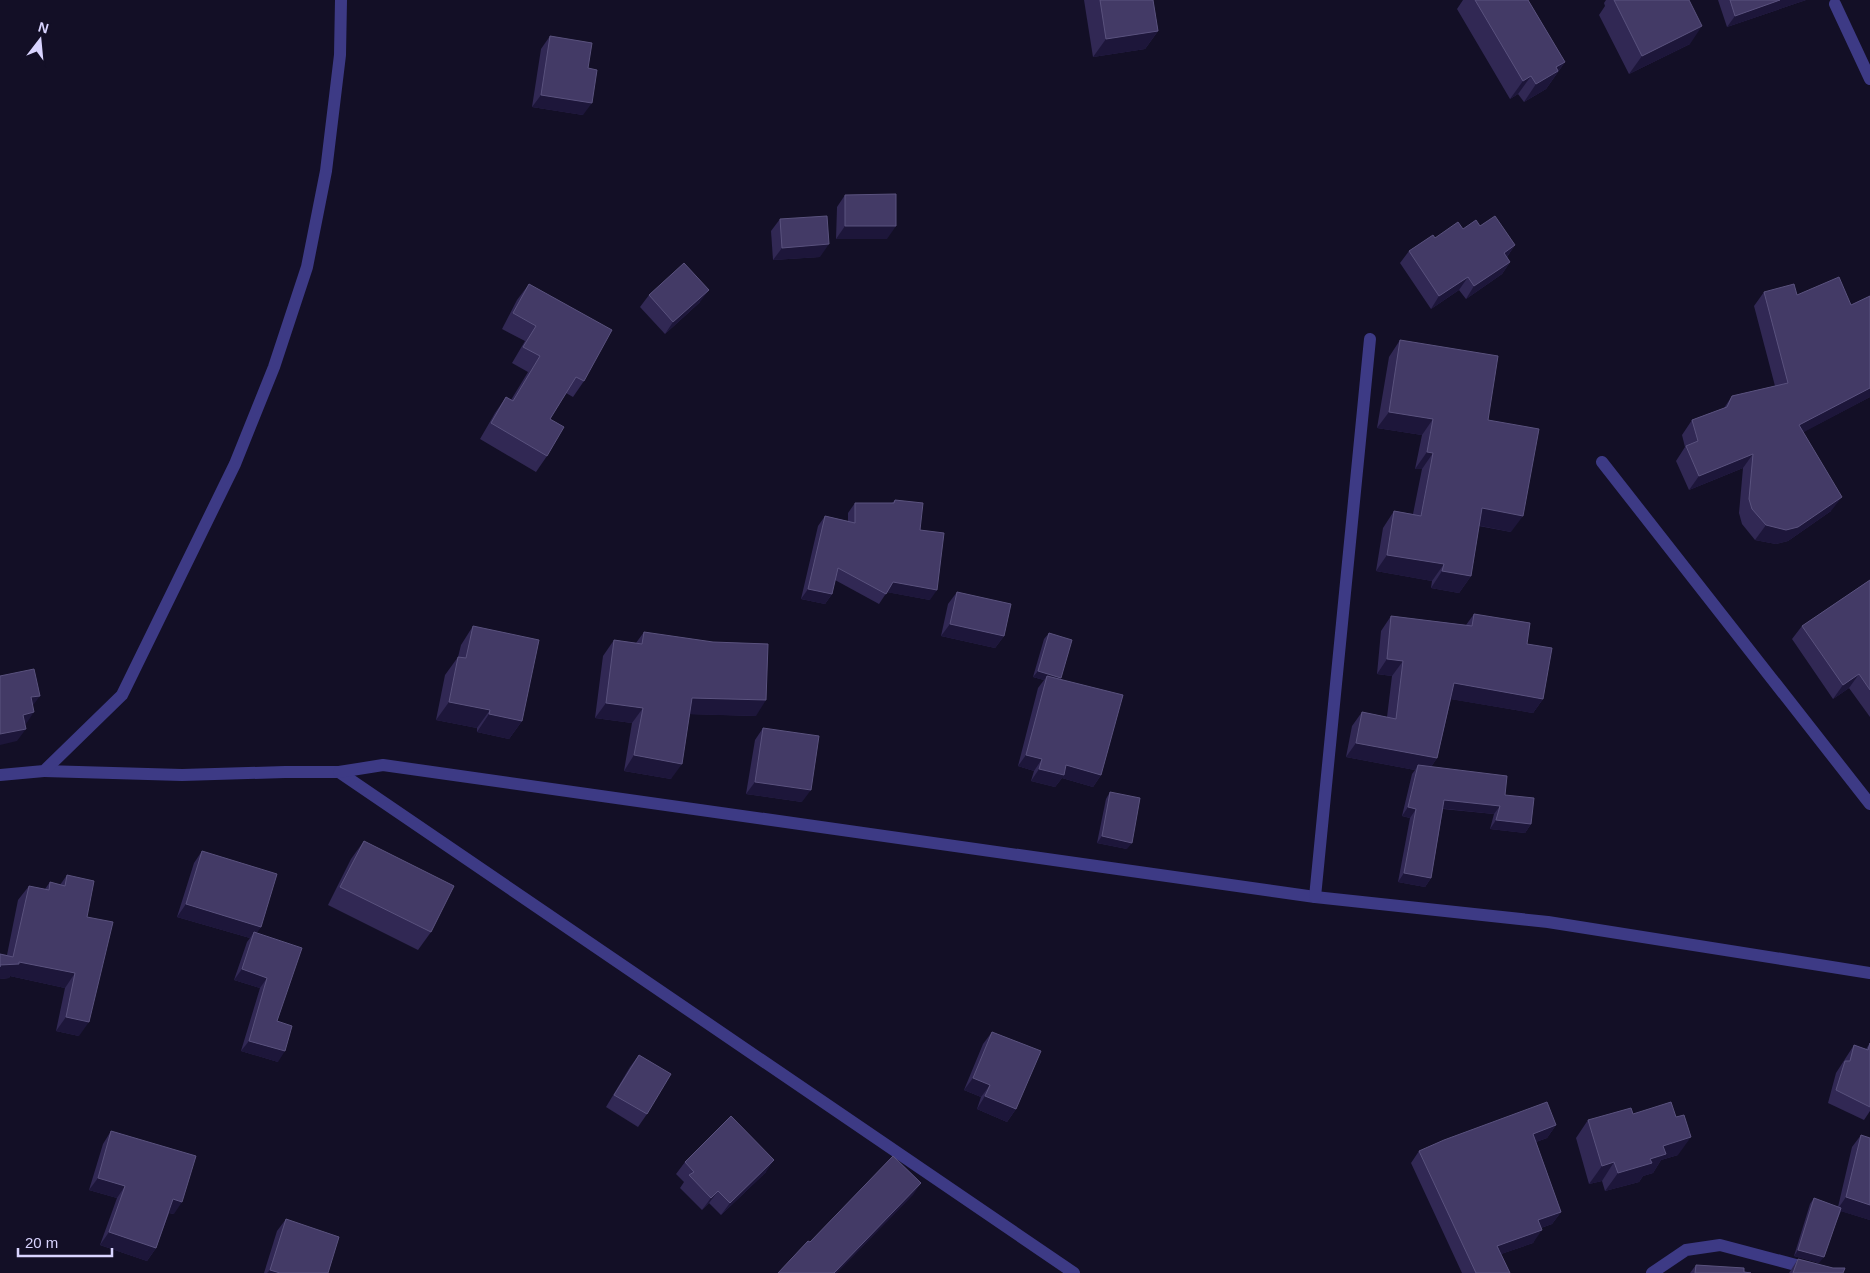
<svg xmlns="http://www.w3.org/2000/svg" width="1870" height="1273" font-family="Arial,sans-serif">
<rect width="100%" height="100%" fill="#130f26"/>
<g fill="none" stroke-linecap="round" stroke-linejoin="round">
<g stroke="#3d3a85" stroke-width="12">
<path d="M1835,4L1870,79"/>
<path d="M1602,462L1870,804"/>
<path d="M44,771L182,775L285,772H339L1074,1273"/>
<path d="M339,772L383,765L1315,897L1548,922L1870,973"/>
<path d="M0,775L44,771L122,695L235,464L274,367L307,267L326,171L340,55L341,0"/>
<path d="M1315,897L1370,339"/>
<path d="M1652,1273L1686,1250L1720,1245L1826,1273"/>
</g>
</g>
<g fill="#312854">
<path d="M1084,0H1153L1158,31L1145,49L1093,57Z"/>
<path d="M1463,0H1528L1565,62L1546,89L1524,102L1518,94L1510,99L1457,9Z"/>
<path d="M1606,0H1689L1690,44L1629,74L1599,15L1605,6L1604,3Z"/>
<path d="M1718,0H1806L1727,27Z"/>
<path d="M550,36L588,68L583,115L532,107L541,49Z"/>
<path d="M845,195L887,239H836L837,207Z"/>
<path d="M780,219L820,257L773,260L771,231Z"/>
<path d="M1480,226L1515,245L1507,257L1510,262L1502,274L1466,299L1459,290L1431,309L1400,263L1409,251L1435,238L1463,229Z"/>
<path d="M529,284L584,381L573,397L566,393L550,419L547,456L536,472L480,439L495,413L506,397L511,400L528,372L512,363L525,341L502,329L517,300Z"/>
<path d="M1764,292L1797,295L1851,305L1870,296V397L1803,432L1831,511L1788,541L1776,544L1755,540L1742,524L1739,513L1743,468L1689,490L1676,461L1685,447L1682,435L1692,420L1724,408L1732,396L1775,386L1754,306Z"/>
<path d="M649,295L700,302L665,334L640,307Z"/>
<path d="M1400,340L1488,420L1511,532L1479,526L1471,576L1459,593L1431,588L1432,581L1376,571L1383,528L1394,511L1413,514L1422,469H1415L1422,435L1377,428L1389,357Z"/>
<path d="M895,500L920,530L930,600L887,592L879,604L835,580L832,594L825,604L801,599L818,526L825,516L848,521V513L855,503H892Z"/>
<path d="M1870,580V717L1849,688L1833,699L1792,639L1802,626Z"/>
<path d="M957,592L1004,636L995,648L941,636L948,604Z"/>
<path d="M1474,614L1527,644L1543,699L1533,713L1451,699L1437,758L1431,767L1505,795L1531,824L1525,833L1490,829L1494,814L1443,809L1431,878L1425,887L1398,882L1410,818L1402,816L1412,774L1415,770L1346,757L1352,726L1362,712L1387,717L1392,676L1377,674L1381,631L1391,616L1466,625Z"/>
<path d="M473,626L522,721L509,739L477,732V728L436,720L445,675L458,657L461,645Z"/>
<path d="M644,632L756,716L690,714L671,779L624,771L632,723L595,718L603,656L614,640L636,643Z"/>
<path d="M1049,633L1060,680L1101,775L1093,787L1062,778L1055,787L1031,781L1034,771L1018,766L1038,688L1044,680L1033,677L1044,639Z"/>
<path d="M763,728L802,802L746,794L755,740Z"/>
<path d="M1110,792L1127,849L1097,843L1106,799Z"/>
<path d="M364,841L431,932L418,950L328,905L351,859Z"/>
<path d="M202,851L261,927L257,932L277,1021L278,1062L241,1051L260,988L234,980L247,942L250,938L177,917L194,863Z"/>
<path d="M67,875L87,917L79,1036L56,1031L65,988L10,976L9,978L0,979V954L7,955L18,900L29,886L45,889L50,882L60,885Z"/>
<path d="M992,1032L1016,1109L1007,1122L977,1109L981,1097L964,1090L983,1044Z"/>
<path d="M1870,1043V1111L1864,1120L1828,1103L1836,1073L1854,1045L1866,1049Z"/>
<path d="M639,1055L647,1114L638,1127L606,1107L630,1067Z"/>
<path d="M1633,1114L1678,1155L1661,1160L1653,1173L1643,1176L1639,1182L1605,1191L1602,1181L1589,1184L1576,1138L1588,1120Z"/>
<path d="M1556,1125L1547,1138L1536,1142L1561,1212L1552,1224L1541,1228L1533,1243L1501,1254L1510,1273H1462L1411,1163L1419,1151Z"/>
<path d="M111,1131L174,1214L169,1213L156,1248L147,1261L100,1245L117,1198L89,1190L103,1144Z"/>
<path d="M1861,1135L1870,1138V1220L1841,1211L1819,1263L1794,1256L1810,1204L1814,1198L1838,1207L1852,1147Z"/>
<path d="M685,1162L766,1172L721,1215L709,1203L702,1210L680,1188L684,1182L676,1174Z"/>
<path d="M286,1219L328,1273H264L277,1231Z"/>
<path d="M1798,1259L1843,1273H1789Z"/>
<path d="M1696,1265L1744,1272L1751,1273H1690Z"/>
</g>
<g fill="#1d163a">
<path d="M1780,0H1806L1727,27L1735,16Z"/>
<path d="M1702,26L1690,44L1629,74L1642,56Z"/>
<path d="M1158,31L1145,49L1093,57L1106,39Z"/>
<path d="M1565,62L1546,89L1524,102L1536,84L1556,67Z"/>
<path d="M1531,76L1518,94L1510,99L1523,81Z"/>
<path d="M541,95L592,103L583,115L532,107Z"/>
<path d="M845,226H896L887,239H836Z"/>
<path d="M829,244L820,257L773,260L782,248Z"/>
<path d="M1515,245L1506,258L1504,253Z"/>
<path d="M1510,262L1502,274L1466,299L1474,286Z"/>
<path d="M1468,277L1459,290L1431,309L1439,296Z"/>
<path d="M709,290L700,302L665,334L673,322Z"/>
<path d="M1870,388V397L1789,440L1799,425Z"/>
<path d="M1389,412L1433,419L1422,435L1377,428Z"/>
<path d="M1427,452L1433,453L1422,469H1415Z"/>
<path d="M1753,454L1743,468L1689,490L1699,476Z"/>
<path d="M1842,497L1831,511L1788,541L1776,544L1755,540L1766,525Z"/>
<path d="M1482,508L1523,516L1511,532L1471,524Z"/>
<path d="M1387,555L1444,564L1432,581L1376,571Z"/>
<path d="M1442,571L1471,576L1459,593L1431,588Z"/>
<path d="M893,582L937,590L930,600L886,592Z"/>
<path d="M808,589L832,594L825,604L801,599Z"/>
<path d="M950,624L1004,636L995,648L941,636Z"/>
<path d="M1387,659L1403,661L1392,676L1377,674Z"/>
<path d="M1038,671L1061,678L1057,684L1047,676L1044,680L1033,677Z"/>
<path d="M1859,674L1849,688L1833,699L1843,685Z"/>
<path d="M1454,683L1543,699L1533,713L1444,698Z"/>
<path d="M40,696L31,708V697Z"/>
<path d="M692,698L766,700L756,716L682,714Z"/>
<path d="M449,702L490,710L477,728L436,720Z"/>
<path d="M606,703L643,708L632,723L595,718Z"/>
<path d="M34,712L26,724L14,727L23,715Z"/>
<path d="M489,714L522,721L509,739L477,732Z"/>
<path d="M26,729L17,741L0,745V734Z"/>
<path d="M1356,743L1437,758L1427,773L1418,765L1415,770L1346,757Z"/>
<path d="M634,755L682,764L671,779L624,771Z"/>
<path d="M1026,755L1042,759L1034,771L1018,766Z"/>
<path d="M1066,765L1101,775L1093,787L1062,778L1055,787L1031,781L1039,769Z"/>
<path d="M755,782L811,790L802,802L746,794Z"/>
<path d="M1444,800L1500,806L1494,814L1438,808Z"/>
<path d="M1408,807L1416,809L1410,818L1402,816Z"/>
<path d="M1496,820L1531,824L1525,833L1490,829Z"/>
<path d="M1102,836L1132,843L1127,849L1097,843Z"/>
<path d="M1404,873L1431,878L1425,887L1398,882Z"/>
<path d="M186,904L261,927L252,939L254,932L250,938L177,917Z"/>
<path d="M19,962L75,973L65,988L10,976L9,978L0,979V965Z"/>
<path d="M242,969L267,978L260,988L234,980Z"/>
<path d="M66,1017L89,1022L79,1036L56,1031Z"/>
<path d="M249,1041L285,1051L278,1062L241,1051Z"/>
<path d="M973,1078L990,1085L981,1097L964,1090Z"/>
<path d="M985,1096L1016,1109L1007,1122L977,1109Z"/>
<path d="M1556,1125L1547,1138L1524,1146L1533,1134Z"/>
<path d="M1691,1137L1678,1155L1661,1160L1653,1173L1643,1176L1639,1182L1605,1191L1618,1173L1663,1146Z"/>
<path d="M774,1160L766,1172L721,1215L730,1203Z"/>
<path d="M1614,1162L1602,1181L1589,1184L1602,1166Z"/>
<path d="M98,1178L125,1186L117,1198L89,1190Z"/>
<path d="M921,1183L913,1195L837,1273H834Z"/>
<path d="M718,1191L709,1203L702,1210L711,1198Z"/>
<path d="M1846,1197L1870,1205V1220L1837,1210Z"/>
<path d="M173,1199L182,1202L174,1214L165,1212Z"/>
<path d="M1561,1212L1552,1224L1529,1232L1538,1220Z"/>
<path d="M1542,1230L1533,1243L1489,1258L1497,1246Z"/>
<path d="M109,1232L156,1248L147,1261L100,1245Z"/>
<path d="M1798,1250L1824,1257L1819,1263L1794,1256Z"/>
<path d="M270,1270L280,1273H267Z"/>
</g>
<g fill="#433a66" stroke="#5a527e">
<path d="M1100,0H1153L1158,31L1106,39Z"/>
<path d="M1475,0H1528L1565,62L1556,67L1558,71L1536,84L1531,76L1523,81Z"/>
<path d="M1614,0H1689L1702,26L1642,56Z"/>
<path d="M1730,0H1780L1735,16Z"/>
<path d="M550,36L592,43L588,68L597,70L592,103L541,95Z"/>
<path d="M896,194V226H845V195Z"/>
<path d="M827,216L829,244L782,248L780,219Z"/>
<path d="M1495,216L1515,245L1504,253L1510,262L1474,286L1468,277L1439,296L1409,251L1433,235L1435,238L1458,222L1463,229L1476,220L1480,226Z"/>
<path d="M684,263L709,290L673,322L649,295Z"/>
<path d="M1839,277L1851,305L1870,296V388L1799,425L1842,497L1798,527L1786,530L1766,525L1752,509L1749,499L1753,454L1699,476L1686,446L1698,441L1692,420L1727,407L1732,396L1788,383L1764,292L1794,284L1797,295Z"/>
<path d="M529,284L612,330L584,381L576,377L550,419L564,427L547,456L491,423L506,397L513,401L540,356L523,347L536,326L513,313Z"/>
<path d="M1400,340L1498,356L1488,420L1539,429L1523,516L1482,508L1471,576L1442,571L1444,564L1387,555L1394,511L1421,516L1433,453L1427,452L1433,419L1389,412Z"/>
<path d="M895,500L923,503L920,530L944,533L937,590L893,582L886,594L838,568L832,594L808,589L825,516L855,523V503H894Z"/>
<path d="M1870,580V690L1859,674L1843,685L1802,626Z"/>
<path d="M957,592L1011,604L1004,636L950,624Z"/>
<path d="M1474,614L1530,623L1527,644L1552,648L1543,699L1454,683L1437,758L1356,743L1362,712L1396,719L1403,661L1387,659L1391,616L1472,626Z"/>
<path d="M473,626L539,640L522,721L489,714L490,710L449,702L458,657L466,658Z"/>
<path d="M644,632L713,642L768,644L766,700L692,698L682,764L634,755L643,708L606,703L614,640L642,644Z"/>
<path d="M1049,633L1072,640L1061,678L1038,671Z"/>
<path d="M34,669L40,696L31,697L34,712L23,715L26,729L0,734V676Z"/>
<path d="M1047,676L1123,695L1101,775L1066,765L1064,775L1039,769L1042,759L1026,755Z"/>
<path d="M763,728L819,736L811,790L755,782Z"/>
<path d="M1418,765L1507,776L1505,795L1534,798L1531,824L1496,820L1500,806L1444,800L1431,878L1404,873L1416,809L1408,807Z"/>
<path d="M1110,792L1140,798L1132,843L1102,836Z"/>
<path d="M364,841L454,886L431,932L340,887Z"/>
<path d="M202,851L277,874L261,927L186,904Z"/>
<path d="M67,875L94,881L87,917L113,922L89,1022L66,1017L75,973L19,962V964L0,965V967V954L13,957L29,886L49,890L50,882L65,886Z"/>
<path d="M254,932L302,948L277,1021L292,1026L285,1051L249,1041L267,978L242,969Z"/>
<path d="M992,1032L1041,1051L1016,1109L985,1096L990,1085L973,1078Z"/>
<path d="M1870,1043V1107L1836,1090L1845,1061H1850L1854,1045L1868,1050Z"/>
<path d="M639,1055L671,1074L647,1114L614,1095Z"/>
<path d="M1547,1102L1556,1125L1533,1134L1561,1212L1538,1220L1542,1230L1497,1246L1510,1273H1476L1419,1151L1444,1140Z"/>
<path d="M1671,1102L1676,1117L1684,1115L1691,1137L1663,1146L1666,1154L1650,1159L1652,1163L1618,1173L1614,1162L1602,1166L1588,1120L1631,1108L1633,1114Z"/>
<path d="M731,1116L774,1160L730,1203L718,1191L711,1198L689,1175L694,1172L685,1162Z"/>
<path d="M111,1131L196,1156L182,1202L173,1199L156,1248L109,1232L125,1186L98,1178Z"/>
<path d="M1861,1135L1870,1138V1205L1846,1197Z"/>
<path d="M893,1156L921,1183L834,1273H778L808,1241L810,1242Z"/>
<path d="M1814,1198L1841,1208L1824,1257L1798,1250Z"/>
<path d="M286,1219L339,1237L328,1273H280L270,1270Z"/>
<path d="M1798,1259L1833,1268H1845L1843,1273H1793Z"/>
<path d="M1696,1265L1744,1268V1272L1751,1273H1695Z"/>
</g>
<g transform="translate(40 40) rotate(16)" stroke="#130f26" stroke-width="4" paint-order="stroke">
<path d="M0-4L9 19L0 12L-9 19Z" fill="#d9d4ff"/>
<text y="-8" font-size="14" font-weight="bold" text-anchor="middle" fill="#d9d4ff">N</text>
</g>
<path d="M18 1248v8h94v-8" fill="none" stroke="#d9d4ff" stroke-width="2.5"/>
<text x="25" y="1248" font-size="15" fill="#d9d4ff" stroke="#130f26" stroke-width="4" paint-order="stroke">20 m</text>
</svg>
